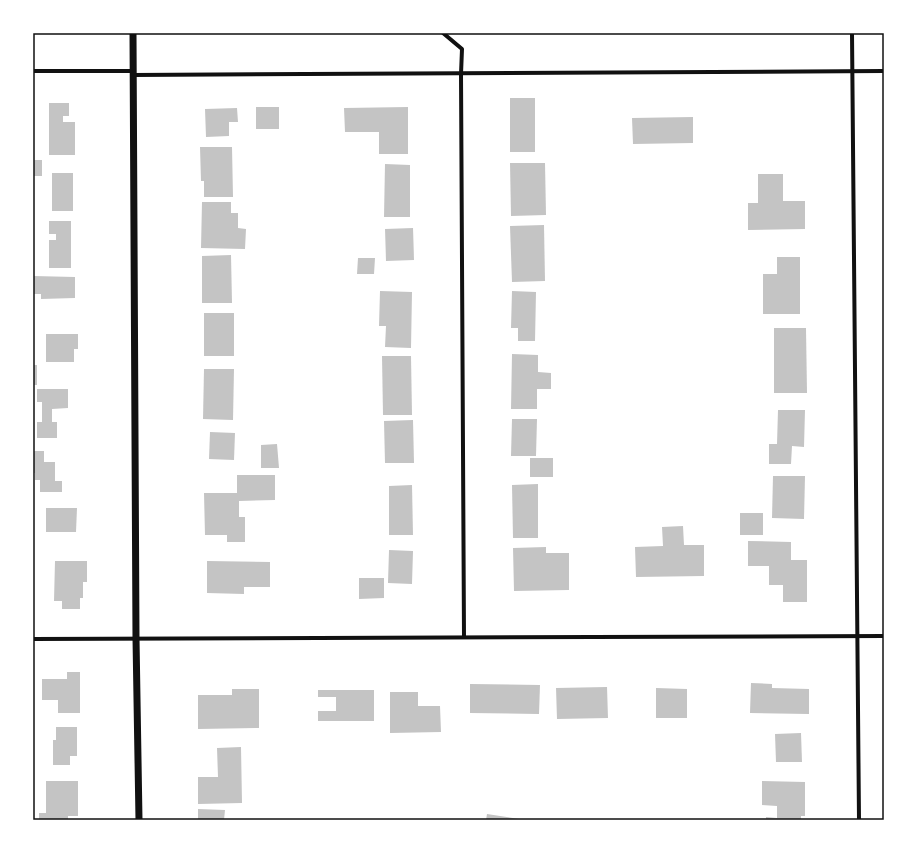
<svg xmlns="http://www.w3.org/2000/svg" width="917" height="853" font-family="Raleway,sans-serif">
<rect width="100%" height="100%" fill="#fff"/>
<g fill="#c4c4c4">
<rect x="510" y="98" width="25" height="54"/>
<path d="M49,103H69V116H63V122H75V155H49Z"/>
<rect x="256" y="107" width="23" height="22"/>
<path d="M408,107V154H379V132H345L344,108Z"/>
<path d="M237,108L238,122H229V136L206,137L205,109Z"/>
<path d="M693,117V143L633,144L632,118Z"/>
<path d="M200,147H232L233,197H204V181H201Z"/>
<rect x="33" y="160" width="9" height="16"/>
<path d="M510,163H545L546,215L511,216Z"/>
<path d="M385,164L410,165V217H384Z"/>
<rect x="52" y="173" width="21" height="38"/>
<path d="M758,174H783V201H805V229L748,230V203H758Z"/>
<path d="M202,202H231V213H238V228L246,229L245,249L201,248Z"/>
<path d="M49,221H71V268H49V240H56V234H49Z"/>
<path d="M544,225L545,281L512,282L510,226Z"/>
<path d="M413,228L414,260L386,261L385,229Z"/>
<path d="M231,255L232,303H202V256Z"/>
<path d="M777,257H800V314H763V274H777Z"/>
<path d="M358,258H375L374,274H357Z"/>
<path d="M33,276L75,277V298L41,299V294H33Z"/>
<path d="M380,291L412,292L411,348L385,347L386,326H379Z"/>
<path d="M512,291L536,292L535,341H518V328H511Z"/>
<rect x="204" y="313" width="30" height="43"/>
<path d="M774,328H806L807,393H774Z"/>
<path d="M46,334H78V349H74V362H46Z"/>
<path d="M512,354L538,355V372L551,373V389H537V409H511Z"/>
<path d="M382,356H411L412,415H383Z"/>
<rect x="33" y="365" width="4" height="20"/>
<path d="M204,369H234L233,420L203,419Z"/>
<path d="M37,389H68V408L52,409V422H57V438H37V422H42V402H37Z"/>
<path d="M778,410H805L804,447L792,446L791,464H769V444H777Z"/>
<path d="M512,419H537L536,456H511Z"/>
<path d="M413,420L414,463H385L384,421Z"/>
<path d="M210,432L235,433L234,460L209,459Z"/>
<path d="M277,444L279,468H261V445Z"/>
<path d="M33,451H44V462H55V481H62V492H40V480H35V473H33Z"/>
<rect x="530" y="458" width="23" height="19"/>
<path d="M237,475H275V500L239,501V517H245V542H227V535H205L204,493H237Z"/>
<path d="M773,476H805L804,519L772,518Z"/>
<path d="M538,484V538H513L512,485Z"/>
<path d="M412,485L413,535H389V486Z"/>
<path d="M46,508H77L76,532H46Z"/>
<rect x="740" y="513" width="23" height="22"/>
<path d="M683,526L684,545H704V576L636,577L635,547L663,546L662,527Z"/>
<path d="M748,541L791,542V560H807V602H783V585H769V566H748Z"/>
<path d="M546,547V553H569V590L514,591L513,548Z"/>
<path d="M389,550L413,551L412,584L388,583Z"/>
<path d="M55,561H87V582H83V598H80V609H62V601H54Z"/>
<path d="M207,561L270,562V587H244V594L207,593Z"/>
<path d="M359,578H384V598L359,599Z"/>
<path d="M67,672H80V713H58V700H42V679H67Z"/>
<path d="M751,683L772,684V688L809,689V714L750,713Z"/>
<path d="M470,684L540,685L539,714L470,713Z"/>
<path d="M607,687L608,718L557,719L556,688Z"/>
<path d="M656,688L687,689V718H656Z"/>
<path d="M232,689H259V728L198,729V695H232Z"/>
<path d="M318,690H374V721H318V711H336V697H318Z"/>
<path d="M390,692H418V706H440L441,732L390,733Z"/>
<path d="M56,727H77V756H70V765H53V740H56Z"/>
<path d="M801,733L802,762H776L775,734Z"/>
<path d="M241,747L242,803L198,804V777H218L217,748Z"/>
<path d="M46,781H78V816H68V820H39V813H46Z"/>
<path d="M762,781L805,782V816H801V820H766V817L777,818V806L762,805Z"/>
<path d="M198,809L225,810L224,820H198Z"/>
<path d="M487,814L519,819V820H486Z"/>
</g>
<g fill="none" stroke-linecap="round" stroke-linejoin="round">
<g stroke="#111" stroke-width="4">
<path d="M443,33L462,49L461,74L464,637"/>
<path d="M852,33L859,820"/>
<path d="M33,71H133"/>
<path d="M133,75L884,71"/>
<path d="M33,639L884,636"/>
</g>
<path stroke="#111" stroke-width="7" d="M133,33L136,638L139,820"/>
</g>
<rect width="917" height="853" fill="none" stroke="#ffffff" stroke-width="68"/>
<rect x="34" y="34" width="849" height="785" fill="none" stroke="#111" stroke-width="1.5"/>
</svg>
